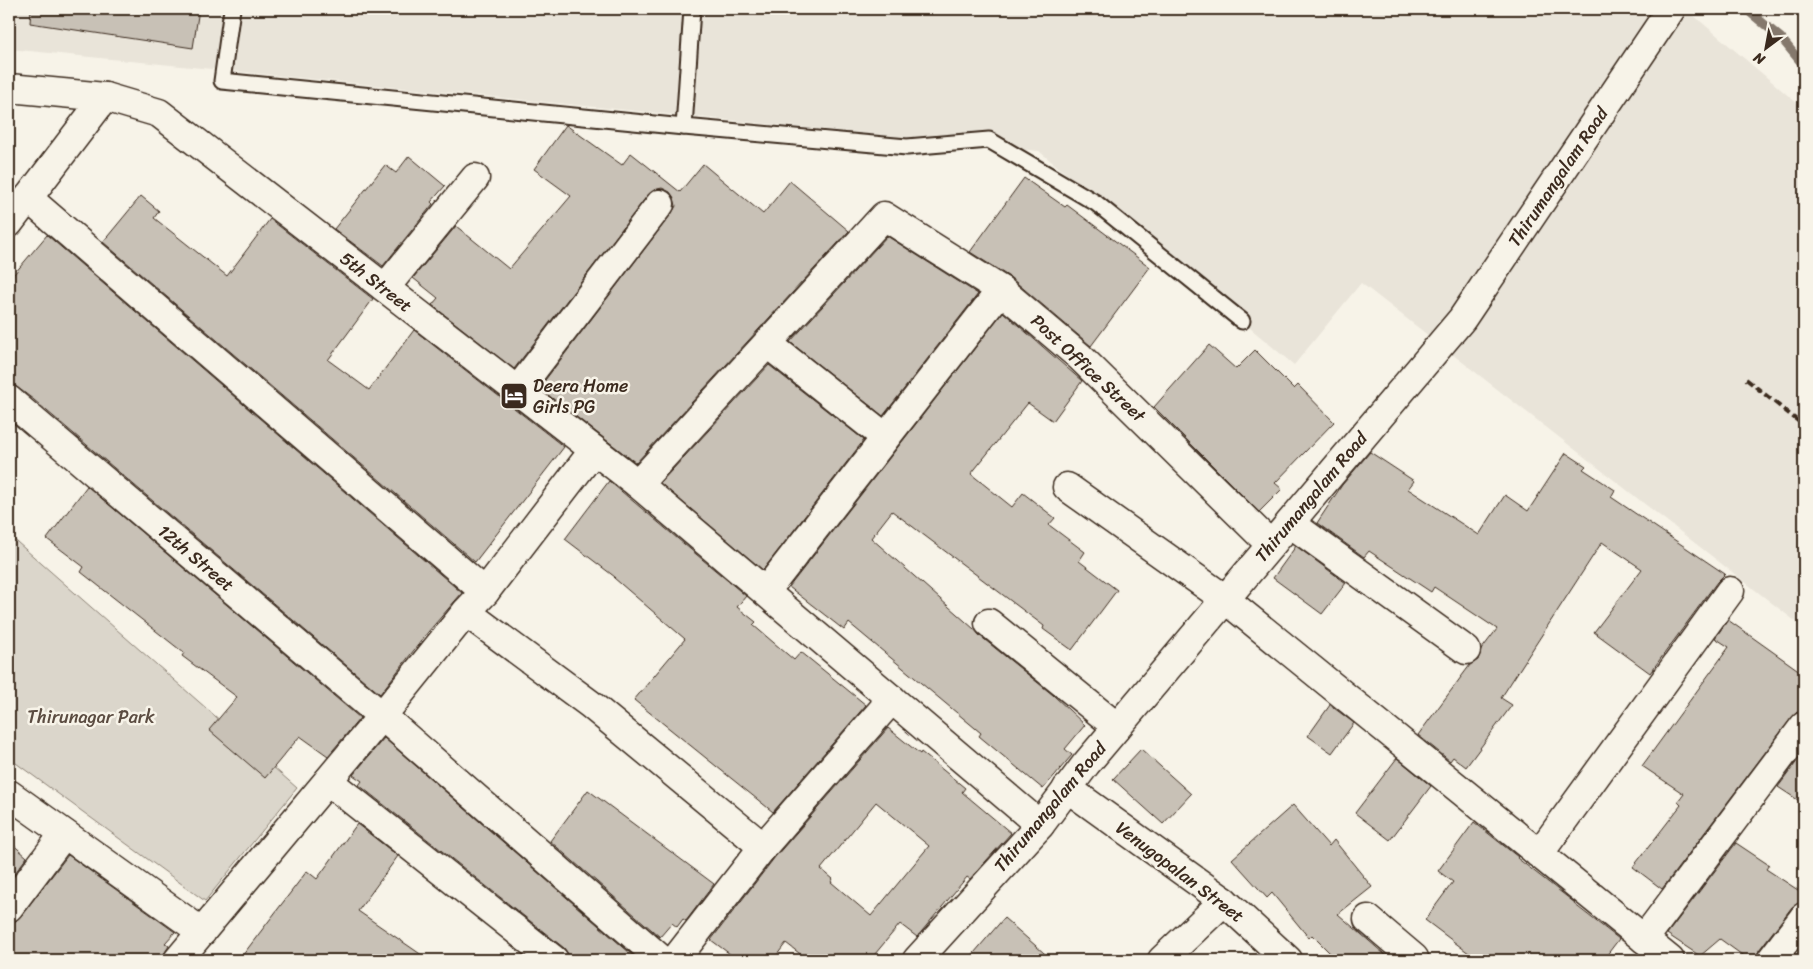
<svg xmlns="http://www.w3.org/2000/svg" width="1813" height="969" font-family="Sriracha,sans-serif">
<rect width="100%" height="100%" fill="#f7f3e8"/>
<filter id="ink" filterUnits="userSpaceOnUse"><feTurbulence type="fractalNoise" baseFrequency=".02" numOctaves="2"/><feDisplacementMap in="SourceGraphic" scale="10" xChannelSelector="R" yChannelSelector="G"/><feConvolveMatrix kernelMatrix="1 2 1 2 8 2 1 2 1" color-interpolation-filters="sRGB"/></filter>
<g filter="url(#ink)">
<path fill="#e9e4d9" d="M9,9H1686L1804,109V628L1361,283L1294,365L1039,151L9,49Z"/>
<path fill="#dbd6cb" stroke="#8b8074" d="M9,535L297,788L205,901L9,758Z"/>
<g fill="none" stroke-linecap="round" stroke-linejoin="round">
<path stroke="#84786c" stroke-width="9" d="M1746,9L1781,38L1804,66"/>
</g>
<g fill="#c8c1b6" stroke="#3b2a1e" fill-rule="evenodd">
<path d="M31,9H199L193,48L30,23Z"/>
<path d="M566,125L622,165L631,153L680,192L703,164L763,214L790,181L849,231L636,463L539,388L672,213L676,206L674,198L670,192L662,188L654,190L648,195L514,369L432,305L438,298L413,278L456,226L509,269L571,196L534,169Z"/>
<path d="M409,156L445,186L431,202L433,204L383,266L334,229L385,165L396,173Z"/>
<path d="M1024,178L1065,207L1067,205L1150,267L1091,346L1011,278L970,252Z"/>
<path d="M141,196L159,211L154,218L227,276L270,219L373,299L328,360L369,390L414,330L564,447L475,562L103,242Z"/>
<path d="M47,235L462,593L428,632L380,694L34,400L9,381V280Z"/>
<path d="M887,236L978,294L883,416L790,342Z"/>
<path d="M1003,312L1082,381L1053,421L1028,403L971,474L1012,507L1023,493L1055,518L1049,525L1085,552L1079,561L1117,590L1072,650L1043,629L1044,626L892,511L871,538L974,629L979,635L1053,695L1085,725L1065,749L1072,755L1043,789L979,736L981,733L849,623L844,630L789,587Z"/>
<path d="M1209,345L1236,369L1255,350L1294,389L1298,385L1334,422L1275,483L1282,489L1259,512L1154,407Z"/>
<path d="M769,365L864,440L763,570L660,483Z"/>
<path d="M1370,452L1414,481L1408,489L1479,535L1505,495L1528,511L1566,453L1586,466L1583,469L1615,490L1611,497L1725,574L1717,582L1650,673L1594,632L1642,569L1602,542L1501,698L1512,705L1466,767L1453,757L1450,761L1418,735L1470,665L1478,660L1481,650L1497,629L1434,587L1431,592L1369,551L1364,557L1317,523L1342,485Z"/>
<path d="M609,481L746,596L737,607L756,622L753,625L794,660L801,652L866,705L773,812L634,700L685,639L614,578L615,577L565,539Z"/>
<path d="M87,486L360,718L328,756L300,736L265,778L209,730L237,697L182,656L184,653L81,572L84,567L47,539Z"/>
<path d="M1296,546L1346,583L1322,614L1273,578Z"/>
<path d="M1728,620L1804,674V711L1797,712L1792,717L1662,889L1633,867L1681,805L1678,802L1684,794L1642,766L1729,647L1715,638Z"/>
<path d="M1330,705L1354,723L1332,753L1308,736Z"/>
<path d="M888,728L920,754L921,752L965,788L962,792L1011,833L970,879L967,877L917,937L900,924L870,960H808L786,943L773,960H738L711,940L775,857ZM876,802L929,846L871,916L831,882L833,879L821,869Z"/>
<path d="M384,738L638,960H569L568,954L564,948L359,785L362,781L353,775Z"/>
<path d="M1141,749L1191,794L1163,824L1113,779Z"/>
<path d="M1804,752V804L1778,787Z"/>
<path d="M1397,758L1431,786L1390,840L1355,813Z"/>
<path d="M588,790L714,884L686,921L683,919L677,927L672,923L660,937L550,841Z"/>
<path d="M1293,805L1329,846L1334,840L1372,887L1338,914L1391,960H1337L1312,935L1309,938L1272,893L1267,898L1232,859Z"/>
<path d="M1474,822L1518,857L1517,858L1575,903L1574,904L1619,939L1603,960H1478L1425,920L1453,882L1438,871Z"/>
<path d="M357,824L398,856L358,911L429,960H239L307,871L317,879Z"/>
<path d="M9,841L27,857L9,881Z"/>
<path d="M1736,843L1769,865L1766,869L1804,894V902L1798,903L1792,907L1759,950L1756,960H1749L1720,939L1700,956L1667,934Z"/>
<path d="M68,855L175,932L165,943L169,946L160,960H9V922L16,921L21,916Z"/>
<path d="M1004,918L1052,960H968Z"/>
</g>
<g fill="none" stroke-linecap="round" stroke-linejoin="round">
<defs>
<g id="lane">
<path d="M232,9L222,81L684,127"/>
<path d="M692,9L684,127L907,147L989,140L1096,203L1242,321"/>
</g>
<g id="street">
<path d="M9,88L105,97L159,113L638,484"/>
<path d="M28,198L485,592"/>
<path d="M9,223L105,97"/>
<path d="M385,288L475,178"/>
<path d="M768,344L885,437"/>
<path d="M517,391L660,204"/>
<path d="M9,400L382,716L662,960"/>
<path d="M1067,487L1225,599L1670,960"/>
<path d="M1290,523L1466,650"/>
<path d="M766,591L1001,290"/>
<path d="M466,612L590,704L763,847L675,960"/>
<path d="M989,623L1117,727"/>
<path d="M328,781L554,960"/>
<path d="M1067,788L1224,901L1288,960"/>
<path d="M9,794L202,932"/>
<path d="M1040,825L638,484L884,216L1001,290L1080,357L1271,545"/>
<path d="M763,847L892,699"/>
<path d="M1539,854L1730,591"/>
<path d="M9,907L64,834"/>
<path d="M1368,919L1414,958"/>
<path d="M1644,939L1804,726"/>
<path d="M178,960L382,716L466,612L485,592L594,450"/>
<path d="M1162,960L1224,901"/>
<path d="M1771,960L1804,917"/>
</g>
<path id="secondary" d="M917,960L1040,825L1086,764L1462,319L1671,9"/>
</defs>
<use href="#lane" stroke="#3b2a1e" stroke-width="19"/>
<use href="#street" stroke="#3b2a1e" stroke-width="31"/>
<use href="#secondary" stroke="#3b2a1e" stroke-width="31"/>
<use href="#lane" stroke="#f7f3e8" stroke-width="15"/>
<use href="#street" stroke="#f7f3e8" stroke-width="28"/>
<use href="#secondary" stroke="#f7f3e8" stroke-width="28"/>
<path stroke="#3b2a1e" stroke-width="4" stroke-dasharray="8 4" stroke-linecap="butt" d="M1746,379L1804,426"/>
</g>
</g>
<defs>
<symbol id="hotel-square" viewBox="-11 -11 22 22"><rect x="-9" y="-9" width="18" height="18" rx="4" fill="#3b2a1e" stroke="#f7f3e8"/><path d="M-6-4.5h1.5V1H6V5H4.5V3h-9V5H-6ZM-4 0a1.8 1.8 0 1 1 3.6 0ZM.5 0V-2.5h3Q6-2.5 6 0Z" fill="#fff"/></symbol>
</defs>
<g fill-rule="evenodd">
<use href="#hotel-square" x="498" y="380" width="32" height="32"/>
</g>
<g text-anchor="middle" stroke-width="5" stroke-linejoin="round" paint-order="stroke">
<g font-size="18" fill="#3b2a1e" stroke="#f7f3e8">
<text transform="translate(1558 177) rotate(-56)" y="6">Thirumangalam Road</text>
<text transform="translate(376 282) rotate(38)" y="6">5th Street</text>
<text transform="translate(1088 368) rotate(43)" y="6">Post Office Street</text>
<text transform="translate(1311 497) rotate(-50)" y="6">Thirumangalam Road</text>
<text transform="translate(196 558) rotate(40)" y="6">12th Street</text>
<text transform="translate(1050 807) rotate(-50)" y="6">Thirumangalam Road</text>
<text transform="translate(1180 872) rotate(37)" y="6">Venugopalan Street</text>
</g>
<g font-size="18" fill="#3b2a1e" stroke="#f7f3e8" text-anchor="start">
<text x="533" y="392">Deera Home<tspan x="533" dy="21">Girls PG</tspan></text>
</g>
<g font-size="18" fill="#5b4c41" stroke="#f7f3e8">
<text x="91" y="723">Thirunagar Park</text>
</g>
</g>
<rect width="1813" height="969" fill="none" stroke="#f7f3e8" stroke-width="30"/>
<rect x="15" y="15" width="1783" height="939" fill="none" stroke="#3b2a1e" stroke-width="2" filter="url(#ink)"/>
<g transform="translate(1766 48) rotate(212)" stroke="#f7f3e8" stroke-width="4" paint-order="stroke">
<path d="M0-4L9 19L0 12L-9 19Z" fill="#3b2a1e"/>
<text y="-8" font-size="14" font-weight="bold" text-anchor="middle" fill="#3b2a1e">N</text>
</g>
</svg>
